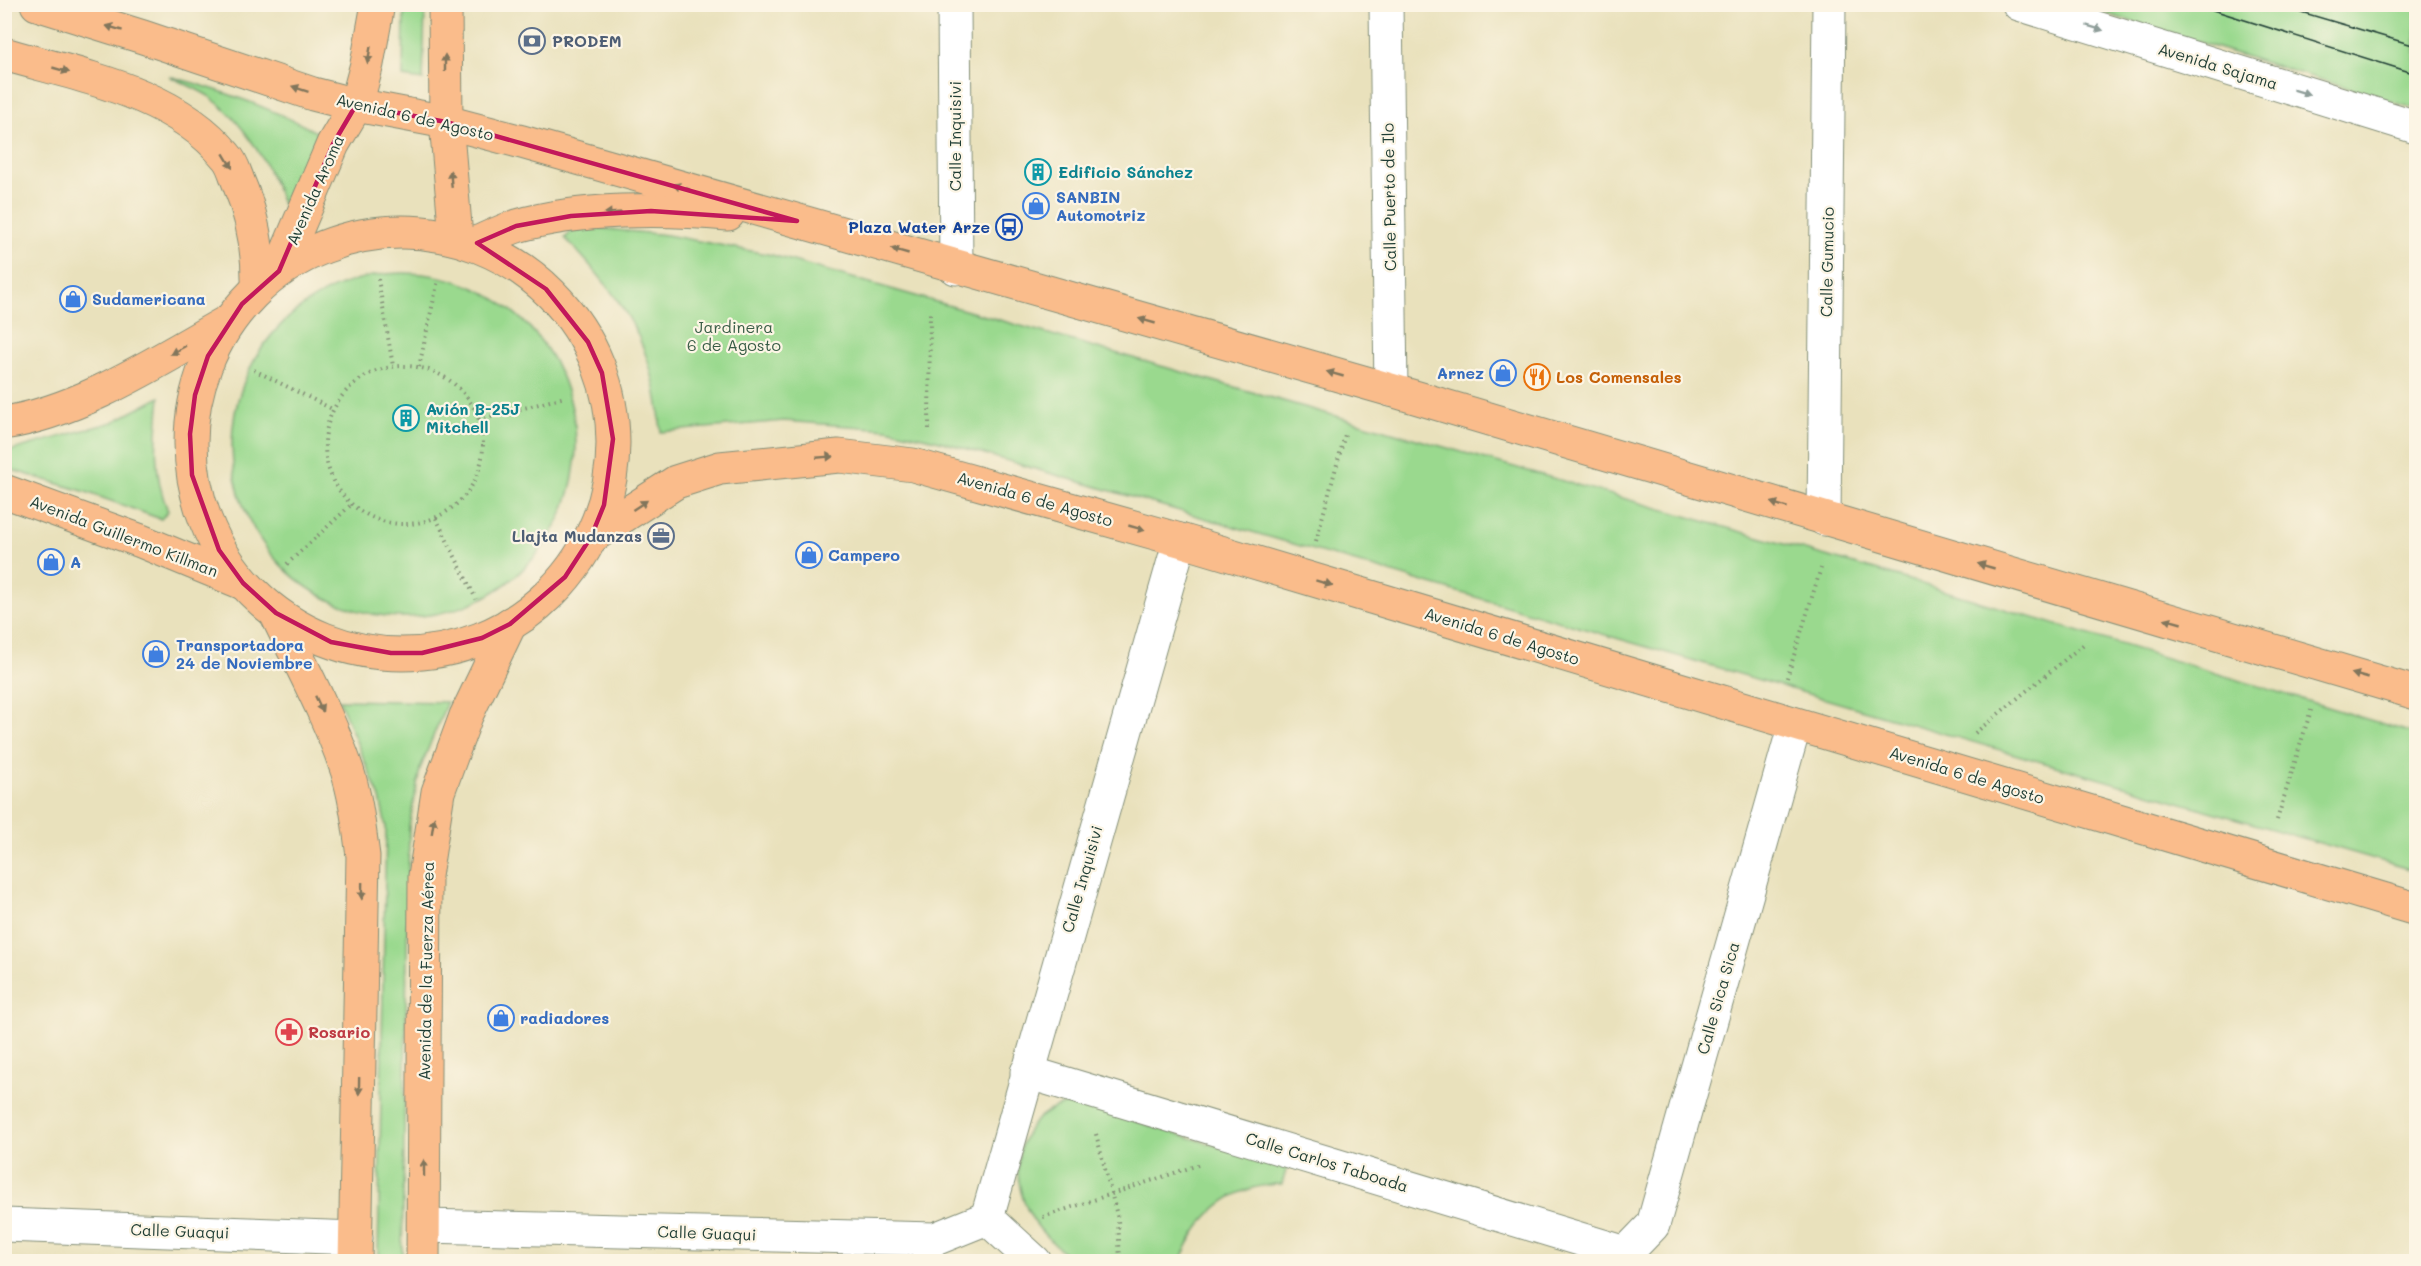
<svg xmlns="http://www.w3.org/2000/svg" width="2421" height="1266" font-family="Mali,sans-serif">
<rect width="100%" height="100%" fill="#fcf5e5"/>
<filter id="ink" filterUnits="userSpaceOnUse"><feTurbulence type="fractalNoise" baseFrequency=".0167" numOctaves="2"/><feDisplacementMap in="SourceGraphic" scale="12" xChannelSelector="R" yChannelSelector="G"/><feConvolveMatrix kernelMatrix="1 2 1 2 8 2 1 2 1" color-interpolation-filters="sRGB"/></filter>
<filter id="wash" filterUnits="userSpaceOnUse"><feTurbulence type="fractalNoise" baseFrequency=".008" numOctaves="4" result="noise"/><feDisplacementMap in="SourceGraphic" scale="24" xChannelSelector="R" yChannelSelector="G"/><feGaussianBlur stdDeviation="1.35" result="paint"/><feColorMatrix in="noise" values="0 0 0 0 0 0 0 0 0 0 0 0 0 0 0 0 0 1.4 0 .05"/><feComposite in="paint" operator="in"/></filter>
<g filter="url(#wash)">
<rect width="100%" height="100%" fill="#e9e1bc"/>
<g fill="#9ad98e" stroke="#5c8b61" stroke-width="1.5">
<path d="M404,5H425L423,80L403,77Z"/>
<path d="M2078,5H2416V109Z"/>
<path d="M169,76C221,90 270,107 318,133L300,174L282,204C270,165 244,122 210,97C198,89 182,83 169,76Z"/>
<path d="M597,228L667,235L772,255L1889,574L2416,734V871L936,440L887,429L784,421L661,432C655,345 624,299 565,238L573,230Z"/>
<circle cx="404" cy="445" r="172"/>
<path d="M160,397C156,437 152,473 168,511L161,519L86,492L5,468V452L113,422Z"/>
<path d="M339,700L447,702L420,769L409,826L402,1261H378L386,827L380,798Z"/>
<path d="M1075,1103L1287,1167L1282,1184C1229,1185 1200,1215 1180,1261H1074C1059,1248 1043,1236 1032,1218C1005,1173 1016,1109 1075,1103Z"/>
</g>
</g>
<g filter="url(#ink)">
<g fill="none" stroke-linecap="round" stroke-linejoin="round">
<defs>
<g id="minor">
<path d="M954,4L956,268"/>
<path d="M1386,4L1391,390"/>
<path d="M2019,4L2416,127"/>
<path d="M1824,519L1829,4"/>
<path d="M1027,1072L1626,1253"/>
<path d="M987,1218L1180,540"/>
<path d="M987,1218L1035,1262"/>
<path d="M4,1225L356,1238"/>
<path d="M424,1226L935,1239L987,1218"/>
<path d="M1623,1262L1626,1253L1653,1225L1795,724"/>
</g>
<g id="major">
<path d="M37,4L143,37L313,94L356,105L446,122L522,142L1391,390L2416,693"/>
<path d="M445,4L446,122L456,237"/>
<path d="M4,54C80,76 174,92 226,156C232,162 235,173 238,181C253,216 259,250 258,288"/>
<circle cx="402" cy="443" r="211"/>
<path d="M474,244C488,238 502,231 517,226C579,208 663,208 728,214"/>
<path d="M279,271L333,144L356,105L367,64L378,4"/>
<path d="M4,423C82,411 159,360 227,322"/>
<path d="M4,491L141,541L243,583"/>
<path d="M591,537L676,482L720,468L839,456L913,465L1180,540L2416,909"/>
<path d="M276,613C300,664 329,716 347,770C356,798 359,827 363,856L355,1262"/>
<path d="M423,1262L425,876L438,792L466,716L510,624"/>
</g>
</defs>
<use href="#minor" stroke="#848f78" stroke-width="35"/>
<use href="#major" stroke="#848f78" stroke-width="35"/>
<g stroke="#848f78" stroke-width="4" stroke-dasharray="1.5 4.5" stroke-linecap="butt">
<path d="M378,279L393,366"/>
<circle cx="404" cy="445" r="79"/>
<path d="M419,367L438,280"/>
<path d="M254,370L332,409"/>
<path d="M479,420L565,397"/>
<path d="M929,429L930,311"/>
<path d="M436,518L476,599"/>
<path d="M1316,541L1346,431"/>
<path d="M287,564L351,505"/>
<path d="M1787,678L1821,568"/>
<path d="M1975,733L2084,644"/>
<path d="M2277,820L2311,710"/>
<path d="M1096,1134L1118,1219L1120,1262"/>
<path d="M1043,1217L1198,1165"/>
</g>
<use href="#minor" stroke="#fff" stroke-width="33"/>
<use href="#major" stroke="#fabc8b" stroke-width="33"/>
<g stroke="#1f3d34" stroke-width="1.5">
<path d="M2194,4L2416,74"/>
<path d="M2274,4L2416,46"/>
</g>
</g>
<defs><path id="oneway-solid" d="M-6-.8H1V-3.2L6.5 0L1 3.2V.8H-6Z" transform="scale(1.5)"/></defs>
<g fill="#82765b">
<use href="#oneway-solid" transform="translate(114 28) rotate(-163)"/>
<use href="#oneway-solid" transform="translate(369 55) rotate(100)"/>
<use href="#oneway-solid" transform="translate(445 63) rotate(-90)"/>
<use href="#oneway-solid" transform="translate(61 70) rotate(16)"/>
<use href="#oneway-solid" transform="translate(300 89) rotate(-161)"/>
<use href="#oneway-solid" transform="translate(228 161) rotate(59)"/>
<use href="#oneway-solid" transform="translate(451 179) rotate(-95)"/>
<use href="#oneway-solid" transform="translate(681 187) rotate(-164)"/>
<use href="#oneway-solid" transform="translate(613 213) rotate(177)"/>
<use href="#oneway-solid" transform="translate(900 251) rotate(-164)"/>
<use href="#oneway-solid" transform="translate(1147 321) rotate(-164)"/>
<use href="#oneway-solid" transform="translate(178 350) rotate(151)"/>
<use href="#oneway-solid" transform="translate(1335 374) rotate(-164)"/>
<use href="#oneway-solid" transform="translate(825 457) rotate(-5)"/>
<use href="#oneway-solid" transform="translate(640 505) rotate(-33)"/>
<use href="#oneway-solid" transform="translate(1779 505) rotate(-163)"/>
<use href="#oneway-solid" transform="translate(1137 528) rotate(16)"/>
<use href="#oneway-solid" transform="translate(1986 566) rotate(-164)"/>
<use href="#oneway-solid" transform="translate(1324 583) rotate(17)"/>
<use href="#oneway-solid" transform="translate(2173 621) rotate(-164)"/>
<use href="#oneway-solid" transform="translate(2360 676) rotate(-164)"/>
<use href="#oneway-solid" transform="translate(319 704) rotate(65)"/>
<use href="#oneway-solid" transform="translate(433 826) rotate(-81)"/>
<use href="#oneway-solid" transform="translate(362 891) rotate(91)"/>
<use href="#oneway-solid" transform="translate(359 1086) rotate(91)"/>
<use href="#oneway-solid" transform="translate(424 1168) rotate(-90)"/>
</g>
<g fill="#8f9e9a">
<use href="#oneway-solid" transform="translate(2095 28) rotate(17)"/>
<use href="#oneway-solid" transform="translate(2301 92) rotate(17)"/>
</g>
</g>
<path fill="none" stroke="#c2185b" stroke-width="4.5" stroke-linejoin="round" d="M356,105L446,122L797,221L651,211L571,216L516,226L477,243L546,289L588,342L602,373L613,439L604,505L591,537L565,577L510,624L482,638L422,653H391L331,642L276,613L243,583L219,550L192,475L190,434L195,395L208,356L242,304L279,271L333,144Z"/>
<defs>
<symbol id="bank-ring" viewBox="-11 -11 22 22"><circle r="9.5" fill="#fcf5e5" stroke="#5c6f8a" stroke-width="1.5"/><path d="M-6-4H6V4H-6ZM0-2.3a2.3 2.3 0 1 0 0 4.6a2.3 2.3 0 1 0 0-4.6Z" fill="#5c6f8a"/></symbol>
<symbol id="building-ring" viewBox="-11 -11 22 22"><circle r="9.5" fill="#fcf5e5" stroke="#0f9aa8" stroke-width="1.5"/><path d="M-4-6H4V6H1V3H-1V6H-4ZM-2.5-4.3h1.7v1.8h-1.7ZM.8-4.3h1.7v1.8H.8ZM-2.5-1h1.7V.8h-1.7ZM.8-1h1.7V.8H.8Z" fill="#0f9aa8"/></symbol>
<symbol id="shop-ring" viewBox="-11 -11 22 22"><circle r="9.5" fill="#fcf5e5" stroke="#3f7fe0" stroke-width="1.5"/><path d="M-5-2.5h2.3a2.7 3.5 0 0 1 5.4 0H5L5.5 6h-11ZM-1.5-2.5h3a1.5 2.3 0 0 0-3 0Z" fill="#3f7fe0"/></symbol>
<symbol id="bus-ring" viewBox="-11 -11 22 22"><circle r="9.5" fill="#fcf5e5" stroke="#1a4fb4" stroke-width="1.5"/><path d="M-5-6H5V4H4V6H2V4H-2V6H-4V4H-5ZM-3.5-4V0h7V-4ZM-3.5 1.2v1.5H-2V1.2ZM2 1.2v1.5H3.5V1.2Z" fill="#1a4fb4"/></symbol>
<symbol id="restaurant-ring" viewBox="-11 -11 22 22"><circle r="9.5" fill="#fcf5e5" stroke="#e8710a" stroke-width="1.5"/><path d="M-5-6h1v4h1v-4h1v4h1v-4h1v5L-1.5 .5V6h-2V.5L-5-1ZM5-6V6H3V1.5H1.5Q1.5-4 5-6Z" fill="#e8710a"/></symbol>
<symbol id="office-ring" viewBox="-11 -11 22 22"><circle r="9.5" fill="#fcf5e5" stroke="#5c6f8a" stroke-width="1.5"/><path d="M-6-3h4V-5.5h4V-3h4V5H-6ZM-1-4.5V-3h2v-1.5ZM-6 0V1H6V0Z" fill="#5c6f8a"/></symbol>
<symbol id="pharmacy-ring" viewBox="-11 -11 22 22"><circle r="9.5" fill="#fcf5e5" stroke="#e0444e" stroke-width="1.5"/><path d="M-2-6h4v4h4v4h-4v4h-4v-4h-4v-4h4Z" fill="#e0444e"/></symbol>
</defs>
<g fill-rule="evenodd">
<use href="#bank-ring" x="517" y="26" width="30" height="30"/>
<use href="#building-ring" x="1023" y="157" width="30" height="30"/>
<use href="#shop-ring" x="1021" y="191" width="30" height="30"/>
<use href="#bus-ring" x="994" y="212" width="30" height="30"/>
<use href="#shop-ring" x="58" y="284" width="30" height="30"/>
<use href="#shop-ring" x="1488" y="358" width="30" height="30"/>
<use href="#restaurant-ring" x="1522" y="362" width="30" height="30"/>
<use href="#building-ring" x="391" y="403" width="30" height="30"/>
<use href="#office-ring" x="646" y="521" width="30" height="30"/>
<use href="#shop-ring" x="794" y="540" width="30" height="30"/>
<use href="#shop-ring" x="36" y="547" width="30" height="30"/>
<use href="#shop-ring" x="141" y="639" width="30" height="30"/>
<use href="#shop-ring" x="486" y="1003" width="30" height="30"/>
<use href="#pharmacy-ring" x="274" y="1017" width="30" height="30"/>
</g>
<g text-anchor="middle" stroke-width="4.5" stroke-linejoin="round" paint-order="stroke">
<g font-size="16" font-weight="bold" fill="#4e5e75" stroke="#fcf5e5" text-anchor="start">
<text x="552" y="47">PRODEM</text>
<text x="642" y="542" text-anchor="end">Llajta Mudanzas</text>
</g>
<g font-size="16" fill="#1f3d34" stroke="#fcf5e5">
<text transform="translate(2218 66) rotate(17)" y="6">Avenida Sajama</text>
<text transform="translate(415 117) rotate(13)" y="6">Avenida 6 de Agosto</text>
<text transform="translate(955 136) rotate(-90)" y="6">Calle Inquisivi</text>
<text transform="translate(315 190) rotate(-66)" y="6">Avenida Aroma</text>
<text transform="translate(1389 197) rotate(-91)" y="6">Calle Puerto de Ilo</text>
<text transform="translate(1827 262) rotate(-89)" y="6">Calle Gumucio</text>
<text transform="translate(1035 499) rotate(16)" y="6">Avenida 6 de Agosto</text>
<text transform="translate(124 536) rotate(21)" y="6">Avenida Guillermo Killman</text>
<text transform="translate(1502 636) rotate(17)" y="6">Avenida 6 de Agosto</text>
<text transform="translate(1967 775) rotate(17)" y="6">Avenida 6 de Agosto</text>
<text transform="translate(1082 879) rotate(-74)" y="6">Calle Inquisivi</text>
<text transform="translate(426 971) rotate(-89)" y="6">Avenida de la Fuerza Aérea</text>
<text transform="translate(1718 998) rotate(-74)" y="6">Calle Sica Sica</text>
<text transform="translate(1327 1162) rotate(17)" y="6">Calle Carlos Taboada</text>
<text transform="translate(180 1231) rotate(2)" y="6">Calle Guaqui</text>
<text transform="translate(707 1233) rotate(2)" y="6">Calle Guaqui</text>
</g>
<g font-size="16" font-weight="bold" fill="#0d838f" stroke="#fcf5e5" text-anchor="start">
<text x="1058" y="178">Edificio Sánchez</text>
<text x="426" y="415">Avión B-25J<tspan x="426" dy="18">Mitchell</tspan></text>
</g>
<g font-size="16" font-weight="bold" fill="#366cbe" stroke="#fcf5e5" text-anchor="start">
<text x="1056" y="203">SANBIN<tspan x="1056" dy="18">Automotriz</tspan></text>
<text x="92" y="305">Sudamericana</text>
<text x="1484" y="379" text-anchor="end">Arnez</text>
<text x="828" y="561">Campero</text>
<text x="70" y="568">A</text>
<text x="176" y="651">Transportadora<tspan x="176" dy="18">24 de Noviembre</tspan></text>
<text x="520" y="1024">radiadores</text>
</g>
<g font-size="16" font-weight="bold" fill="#164399" stroke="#fcf5e5" text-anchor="end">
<text x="990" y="233">Plaza Water Arze</text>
</g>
<g font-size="16" fill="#385c46" stroke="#fcf5e5">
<text x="734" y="333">Jardinera<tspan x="734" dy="18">6 de Agosto</tspan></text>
</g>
<g font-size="16" font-weight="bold" fill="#c56008" stroke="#fcf5e5" text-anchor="start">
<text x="1556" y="383">Los Comensales</text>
</g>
<g font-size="16" font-weight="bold" fill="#be3a42" stroke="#fcf5e5" text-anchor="start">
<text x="308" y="1038">Rosario</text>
</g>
</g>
<rect width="2421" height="1266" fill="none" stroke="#fcf5e5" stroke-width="24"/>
</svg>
